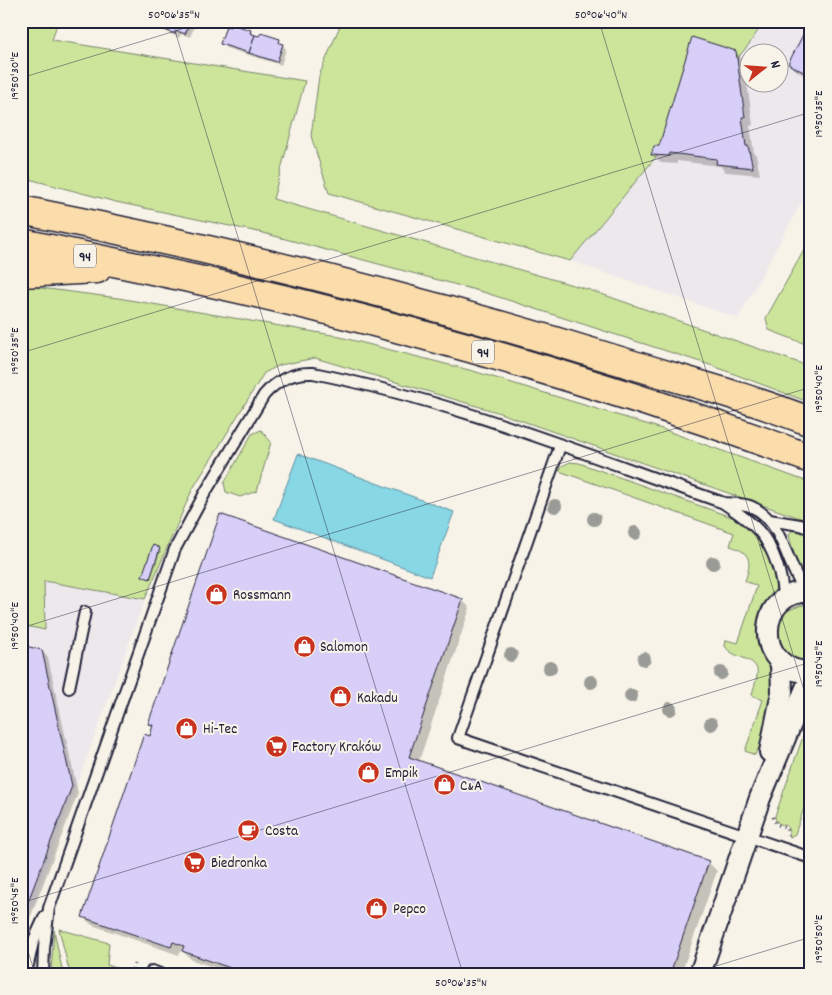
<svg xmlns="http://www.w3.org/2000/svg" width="832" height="995" font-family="Dekko,sans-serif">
<rect width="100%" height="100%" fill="#f7f3e8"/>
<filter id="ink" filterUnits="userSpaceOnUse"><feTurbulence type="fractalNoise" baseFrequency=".02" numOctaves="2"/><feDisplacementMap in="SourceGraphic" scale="10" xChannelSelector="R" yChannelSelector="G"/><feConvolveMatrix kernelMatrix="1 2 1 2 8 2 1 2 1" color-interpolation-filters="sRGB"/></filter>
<g filter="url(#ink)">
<g fill="#ede8ec" fill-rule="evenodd">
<path d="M764,21H811V185L738,318L570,261L647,146L750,43ZM750,52H780V82H750Z"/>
<path d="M44,581L145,599L21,937V625L45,630Z"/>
</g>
<g fill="#cde59b" stroke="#78846b">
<path d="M21,21H58L52,40L305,81L273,199L590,290L811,367V403L713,366L483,292L263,233L116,202L21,177Z"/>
<path d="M342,21H764L750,43L570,261L329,193L311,136L319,76Z"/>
<path d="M808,243L811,244V346L769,330L766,318Z"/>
<path d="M25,286L118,298L332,335L473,371L659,428L811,483V522L497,412L315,358L280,365L264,373L192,490L145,599L44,581L45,630L21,625V288Z"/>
<path d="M261,430L271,442L257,491L240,497L226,492L224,483L252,434Z"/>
<path d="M570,462L579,463L737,519C754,533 782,567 775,591C770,608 756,613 757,636C758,656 770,662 775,678C777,684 767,725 765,734C763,741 758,748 755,755L745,751L763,700L752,695C753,689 756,682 757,676C761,656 732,660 725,646L726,640L738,643L757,586L745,581C752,562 751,552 730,546L734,533L559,471L562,466Z"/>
<path d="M794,529L811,535V580C798,569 792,551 789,534Z"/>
<path d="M802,605L811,607V660C807,661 803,662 799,661C778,655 769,626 787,611C791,609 797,607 802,605Z"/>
<path d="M811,714V788L795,834L790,837L787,826C781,824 775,824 775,816Z"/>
<path d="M59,929L109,943L107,965L126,971L125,974H70Z"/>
<path d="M54,930L63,974H51Z"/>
</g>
<path fill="#88d7e5" stroke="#5f8fa1" d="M298,454L454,512L430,577L274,519Z"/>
<g fill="#0003">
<path d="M155,21H197L190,37L181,34L179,38L163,30L159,26L160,24Z"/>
<path d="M811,22V79L798,72L789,63Z"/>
<path d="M250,31L254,35L279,41L283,45L286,49L281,65L226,48L222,44Z"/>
<path d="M736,52L744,61L753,125L750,126L754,153L756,155L760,175L726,172L720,166L677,161V164L661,163L652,154L660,147Z"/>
<path d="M153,547L161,551L151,579L143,576Z"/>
<path d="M462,600L470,608L419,761L708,862L717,871L681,974H233L192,960L181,950L179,955L92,925L83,917L151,737L154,728L150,724Z"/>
<path d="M21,646L42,651L48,658L78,793L21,942Z"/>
</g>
<g fill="#d7cff7" stroke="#22223b">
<path d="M157,21H191L185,34L177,31L175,34L157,27L159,22Z"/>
<path d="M810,21H811V76L788,64Z"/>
<path d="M231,24L251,30L250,33L255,35L249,53L220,44L226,26L230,27Z"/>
<path d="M261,33L280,39L279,43L283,44L277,62L249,53L255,35L259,36Z"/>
<path d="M692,37L736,51L745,117H742L746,146H748L753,168L716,164L717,159L669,153V156L651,155L654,146H659Z"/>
<path d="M220,514L463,599L409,757L709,861L670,974H247L182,951L184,946L173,942L171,947L82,917L144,734L150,736L153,725L148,724Z"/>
<path d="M153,545L160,548L150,579L142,576Z"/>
<path d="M21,645L42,650L72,786L21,920Z"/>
</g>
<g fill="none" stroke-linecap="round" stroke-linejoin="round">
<defs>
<g id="service">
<path d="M560,446L458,738L811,858"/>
<path d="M725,504C737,512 749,520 759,531C774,548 783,577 783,600"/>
<path d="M769,520L800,525L811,529"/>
<path d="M69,688L85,612"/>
<path d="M26,974L33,942L45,916"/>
<path d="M43,974L44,948L49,908L175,549L205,493L264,395C277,380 292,372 313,373C454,401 589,456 724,503C732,504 744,503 752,507C784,521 786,567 806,592"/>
<path d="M151,974L152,971L160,974"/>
</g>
<g id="minor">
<path d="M811,592C755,588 752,673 811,672"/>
<path d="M770,752L782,692L781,663"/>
<path d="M700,974L760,798L811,676"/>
</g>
<g id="trunk">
<path d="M21,210C219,249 415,298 607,357C674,378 746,396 811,422"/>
<path d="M21,243C118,263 215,282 311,306C480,348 648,398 811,459"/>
<path d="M21,273L97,269"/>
</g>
</defs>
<use href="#service" stroke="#22223b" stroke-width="14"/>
<use href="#minor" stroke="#22223b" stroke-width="24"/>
<use href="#trunk" stroke="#22223b" stroke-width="31"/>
<g stroke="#22223b" stroke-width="3" stroke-dasharray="1 4" stroke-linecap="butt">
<path d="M773,817L776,824L786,828L788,833V838"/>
<path d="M130,974L134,964"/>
</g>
<use href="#service" stroke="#f7f3e8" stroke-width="10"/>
<use href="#minor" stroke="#f7f3e8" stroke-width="20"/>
<use href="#trunk" stroke="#fbdcab" stroke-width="28"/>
</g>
<g fill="#9a9b96">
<circle cx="555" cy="506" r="7"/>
<circle cx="594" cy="519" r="7"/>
<circle cx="635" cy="533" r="7"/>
<circle cx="713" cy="563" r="7"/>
<circle cx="511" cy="655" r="7"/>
<circle cx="644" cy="659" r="7"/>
<circle cx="550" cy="668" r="7"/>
<circle cx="721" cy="673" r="7"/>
<circle cx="591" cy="682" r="7"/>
<circle cx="631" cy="696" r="7"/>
<circle cx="670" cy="709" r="7"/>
<circle cx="711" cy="724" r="7"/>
</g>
</g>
<path fill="none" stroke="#22223b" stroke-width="1" stroke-opacity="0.45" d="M172,21L463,974M599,21L811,713M21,78L208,21M21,353L811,112M21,628L811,387M21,903L811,662M21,928L35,974M690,974L811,937"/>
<defs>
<symbol id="shop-disc" viewBox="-11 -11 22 22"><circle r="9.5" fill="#c8321e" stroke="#f7f3e8"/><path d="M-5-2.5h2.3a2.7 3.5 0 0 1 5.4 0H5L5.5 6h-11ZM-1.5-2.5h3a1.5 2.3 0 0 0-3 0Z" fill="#fff"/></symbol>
<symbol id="supermarket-disc" viewBox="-11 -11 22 22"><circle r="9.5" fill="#c8321e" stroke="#f7f3e8"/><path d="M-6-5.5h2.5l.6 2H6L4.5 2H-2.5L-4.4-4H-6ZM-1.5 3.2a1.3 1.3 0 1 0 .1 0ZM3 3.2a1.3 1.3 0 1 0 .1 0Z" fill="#fff"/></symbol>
<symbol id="cafe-disc" viewBox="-11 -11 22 22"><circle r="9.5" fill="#c8321e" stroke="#f7f3e8"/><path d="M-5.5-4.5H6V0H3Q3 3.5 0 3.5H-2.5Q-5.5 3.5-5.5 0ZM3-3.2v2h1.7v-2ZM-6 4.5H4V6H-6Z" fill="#fff"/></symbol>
</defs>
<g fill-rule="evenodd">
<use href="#shop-disc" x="204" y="582" width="25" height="25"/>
<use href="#shop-disc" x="292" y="634" width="25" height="25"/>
<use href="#shop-disc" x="328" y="684" width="25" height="25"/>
<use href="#shop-disc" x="174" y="716" width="25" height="25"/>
<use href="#supermarket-disc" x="264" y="734" width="25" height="25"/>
<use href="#shop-disc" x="356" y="760" width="25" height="25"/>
<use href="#shop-disc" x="432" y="772" width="25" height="25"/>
<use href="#cafe-disc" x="236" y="818" width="25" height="25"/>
<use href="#supermarket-disc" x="182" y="850" width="25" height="25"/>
<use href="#shop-disc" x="364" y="896" width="25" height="25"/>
</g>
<g text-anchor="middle" stroke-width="4" stroke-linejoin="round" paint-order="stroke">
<g fill="#f7f3e8" stroke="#62616f" stroke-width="1">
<rect x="74" y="244.5" width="22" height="23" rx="4"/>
<rect x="472" y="340.5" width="22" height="23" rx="4"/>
</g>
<g font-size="14" font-weight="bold" fill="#22223b">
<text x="85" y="261">94</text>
<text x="483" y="357">94</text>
</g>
<g font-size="15" fill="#22223b" stroke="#f7f3e8" text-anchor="start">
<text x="233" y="599">Rossmann</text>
<text x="320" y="651">Salomon</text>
<text x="357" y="702">Kakadu</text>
<text x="203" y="733">Hi-Tec</text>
<text x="292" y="751">Factory Kraków</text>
<text x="385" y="777">Empik</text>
<text x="460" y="790">C&amp;A</text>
<text x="265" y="835">Costa</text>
<text x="211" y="867">Biedronka</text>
<text x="393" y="913">Pepco</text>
</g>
</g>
<rect width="832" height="995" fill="none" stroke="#f7f3e8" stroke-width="55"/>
<g transform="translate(764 68) rotate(73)"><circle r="24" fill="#f7f3e8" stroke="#a29fa3"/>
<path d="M0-4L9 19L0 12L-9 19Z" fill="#c8321e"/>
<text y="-8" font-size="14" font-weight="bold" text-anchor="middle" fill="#22223b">N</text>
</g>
<rect x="28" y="28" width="776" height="940" fill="none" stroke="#22223b" stroke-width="2"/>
<g font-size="12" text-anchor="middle" fill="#22223b">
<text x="174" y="18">50°06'35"N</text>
<text x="601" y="18">50°06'40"N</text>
<text transform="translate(14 76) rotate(-90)" y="4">19°50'30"E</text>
<text transform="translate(818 114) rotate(-90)" y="4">19°50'35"E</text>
<text transform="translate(14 351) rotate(-90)" y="4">19°50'35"E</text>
<text transform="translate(818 389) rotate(-90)" y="4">19°50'40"E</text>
<text transform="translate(14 626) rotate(-90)" y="4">19°50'40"E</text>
<text transform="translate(818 664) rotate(-90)" y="4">19°50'45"E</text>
<text transform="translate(14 901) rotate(-90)" y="4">19°50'45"E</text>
<text transform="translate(818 939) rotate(-90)" y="4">19°50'50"E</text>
<text x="461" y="986">50°06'35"N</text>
</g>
</svg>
